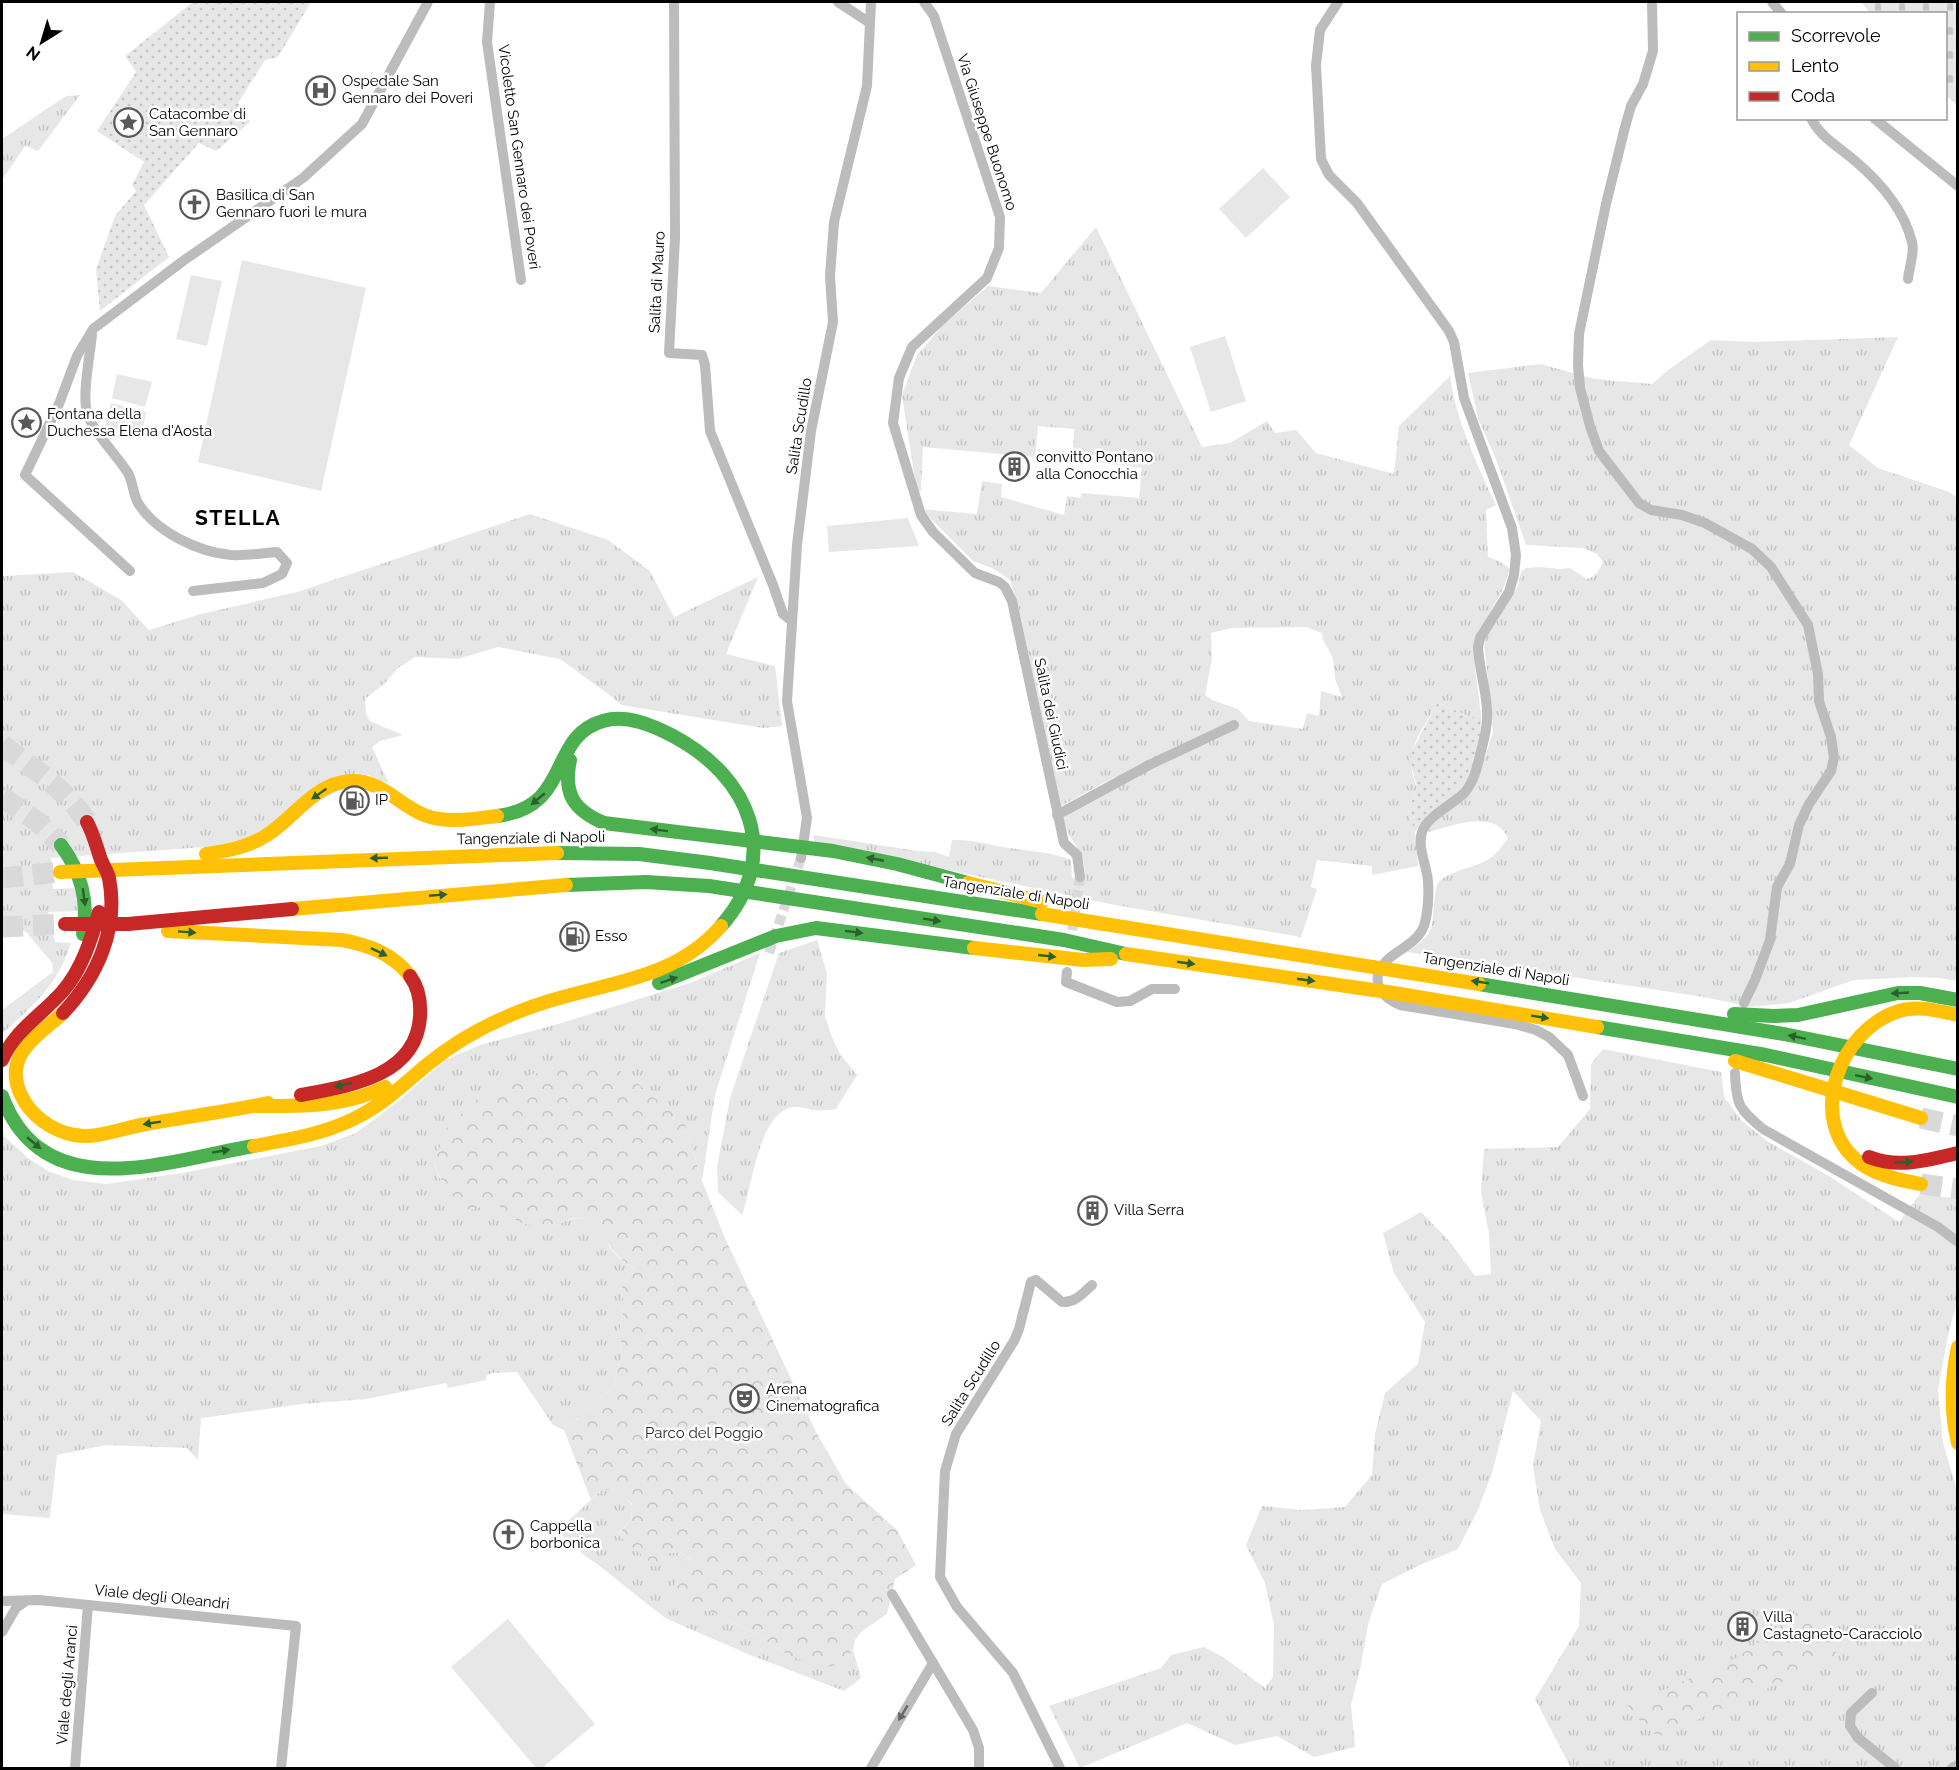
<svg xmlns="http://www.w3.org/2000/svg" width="1959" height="1770" font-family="Raleway,sans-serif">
<defs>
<pattern id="grass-tufts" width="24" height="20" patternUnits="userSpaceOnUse" patternTransform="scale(1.5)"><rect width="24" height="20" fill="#e7e7e7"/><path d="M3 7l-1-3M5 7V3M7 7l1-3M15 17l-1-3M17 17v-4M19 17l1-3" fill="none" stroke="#c4c4c4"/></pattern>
<pattern id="forest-crowns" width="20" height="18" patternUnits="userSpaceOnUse" patternTransform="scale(1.5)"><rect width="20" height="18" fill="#e7e7e7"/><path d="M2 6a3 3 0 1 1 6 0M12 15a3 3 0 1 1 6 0" fill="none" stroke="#c4c4c4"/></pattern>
<pattern id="cemetery-stones" width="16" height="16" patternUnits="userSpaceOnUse" patternTransform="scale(1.5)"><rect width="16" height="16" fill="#e7e7e7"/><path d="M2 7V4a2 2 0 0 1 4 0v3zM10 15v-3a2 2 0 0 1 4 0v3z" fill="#c4c4c4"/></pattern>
<pattern id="garden-dots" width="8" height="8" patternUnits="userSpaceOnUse" patternTransform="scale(1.5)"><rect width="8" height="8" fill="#e7e7e7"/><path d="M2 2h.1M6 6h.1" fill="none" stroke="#c4c4c4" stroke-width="1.8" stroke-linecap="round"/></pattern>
</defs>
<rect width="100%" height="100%" fill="#fff"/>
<g fill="url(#grass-tufts)" fill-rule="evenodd">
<path d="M80,95L38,151L25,146L2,180V139L66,96Z"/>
<path d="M1096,227L1202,447L1230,443L1267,421L1275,433L1296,430L1316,453L1394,474L1399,426L1450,376C1456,421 1477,464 1496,505L1486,510L1488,557L1499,561L1510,569L1503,589L1476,637L1475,668L1481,715L1472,718L1439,703L1436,705C1420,735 1402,752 1417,787L1408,812L1415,832L1418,866L1372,875V866L1317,860L1311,887L1317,889L1301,937L1115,905L814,842V835L918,851L936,852L949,857L952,840C973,839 990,845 1009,848C1030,851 1052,852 1071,860L1072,878L1084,880C1088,849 1069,845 1063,819L1067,815L1117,786L1115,777L1061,806L1019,609L1010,580L992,568L973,561L921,509L977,514L982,481L1002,484L1001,497L1064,515L1067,496L1080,498L1082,493L1139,498L1142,468L1073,459L1074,429L1038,426L1035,457L923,447L921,491L917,492L902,395L917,355L942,326L988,286L1041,293ZM1306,627L1322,633L1323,640L1333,658L1335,679L1342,697L1321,691L1319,716L1307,713L1303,729L1249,721L1238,709L1212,700L1205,695L1212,659L1211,633L1232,628Z"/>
<path d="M1898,337L1849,445L1878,468L1949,492L1957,498V981L1940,978L1916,977L1854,980L1789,1003L1751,1007L1704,997L1407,952C1416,946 1427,939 1431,929C1434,920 1434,887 1438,883C1451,869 1476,868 1489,859C1497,854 1503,845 1508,838C1495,808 1451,826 1428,832L1427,828L1478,777L1493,732L1484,640L1518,586L1521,572L1526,568L1540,567L1559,569L1570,568L1587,579C1595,577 1600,570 1603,562L1597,554L1583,548L1526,545L1497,462L1478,418L1468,373L1540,364L1595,379L1652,384L1668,370L1711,340L1753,342Z"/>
<path d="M530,514L608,540L650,571L674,617L758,577L726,654L775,666L782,726L763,728L621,705L611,696L560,659L498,647L458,659L415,657L398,668L384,684L365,699L366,714L370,721L403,735L380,741L372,747L389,784L368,775L234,845L51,858L53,889L78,888L81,911L48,912L55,942L71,943C58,985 33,1006 2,1034V1010L53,972L52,963L27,933L17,926L11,925L2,931V575L5,576L73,572L121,600L149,630L201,614L297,592Z"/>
<path d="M817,940L827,973L825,1015L831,1035L840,1054L857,1075L836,1109C828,1110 820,1111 812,1110C807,1109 800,1106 794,1107C759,1110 752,1188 742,1215L718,1192L717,1167L730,1098L779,953Z"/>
<path d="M760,953L715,1095L702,1181L685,1124L434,1162L438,1176L460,1204L493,1197L554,1227C571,1216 590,1212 603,1233C606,1237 607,1242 609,1246C615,1256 625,1262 634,1268L624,1282V1307L619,1332L622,1346L621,1359L613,1387L564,1430L553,1425L517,1372L492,1373L486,1376V1380L448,1388L446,1383L367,1399L302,1404L201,1418L198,1460L187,1448L106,1445L57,1455L50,1518L2,1514V1130L5,1137L28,1158L48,1171L73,1180L106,1184L182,1173L321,1146L356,1133L400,1100L445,1060L480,1045L558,1024L690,983Z"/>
<path d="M1603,1049L1721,1072L1724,1097L1742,1121L1767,1141L1829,1176L1899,1222L1919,1195L1957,1198V1303L1949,1331L1938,1389L1943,1443L1957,1490V1768H1571L1535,1699L1579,1626L1581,1583L1555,1549L1540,1510L1533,1466L1541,1421L1513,1391L1492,1473L1477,1512L1458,1549L1420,1565L1382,1584L1368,1624L1361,1665L1351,1705L1355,1747L1314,1757L1277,1736L1235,1745L1187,1723L1080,1768L1049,1706L1161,1668L1171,1655L1204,1647L1223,1657L1265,1688L1273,1677L1274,1625L1265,1583L1246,1545L1262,1506L1303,1510L1345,1507L1372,1475L1375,1434L1385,1393L1418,1364L1425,1322L1394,1273L1383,1233L1421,1212L1450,1242L1475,1276L1491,1274L1489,1234L1481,1192L1484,1149L1558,1147L1590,1109L1591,1064Z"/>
<path d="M617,1489L632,1505L631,1520L618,1534L668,1553L680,1552L692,1561L671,1591L757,1635L788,1655L846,1659L853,1650L861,1678L844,1691L750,1655L665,1618L597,1564L585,1556L557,1531L602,1490Z"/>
</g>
<g fill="url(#forest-crowns)">
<path d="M579,1062L612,1065L636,1082L685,1124L702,1181L725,1238L816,1432L846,1484L897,1530L916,1565L895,1579L887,1614L861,1632L855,1640L853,1650L846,1659L836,1665L822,1668L788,1655L757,1635L670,1591L691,1560L680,1552L668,1553L656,1567L618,1535L631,1520L632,1504L616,1489L602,1490L591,1500L564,1430L613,1387L621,1359L622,1347L619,1332L624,1307L622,1288L624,1282L634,1268C625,1262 616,1256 610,1246C602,1236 600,1224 586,1219C573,1215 566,1221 556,1226C551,1228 546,1227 542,1227C520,1226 504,1215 493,1197L485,1206L470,1210L460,1204L450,1193L438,1175L434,1162L446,1129L473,1102L502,1082Z"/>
<path d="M1807,1605L1838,1656L1827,1662L1658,1737L1625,1707L1738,1657Z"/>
</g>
<path fill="url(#cemetery-stones)" d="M1861,2H1957V105L1946,95V14L1870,13Z"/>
<g fill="url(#garden-dots)">
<path d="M193,2H311L278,57L265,60L238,103L250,122L216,151L199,143L144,205L169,257L100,311L96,269L115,216L136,191L132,185L144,162L97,131L136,72L125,56Z"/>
<path d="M1439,703L1472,718L1481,715C1481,736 1478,764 1465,783C1451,802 1428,812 1415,832L1408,812L1417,787L1410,761L1412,751L1436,705Z"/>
</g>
<g fill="#e7e7e7">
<path d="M1263,168L1290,197L1246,238L1219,209Z"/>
<path d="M242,260L366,288L321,491L198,462Z"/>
<path d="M191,275L222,281L207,346L176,339Z"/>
<path d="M1225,336L1246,401L1211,412L1190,347Z"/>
<path d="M117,374L152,382L145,407L112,398Z"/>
<path d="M111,403L146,412L142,435L105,426Z"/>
<path d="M908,518L919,546L829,552L827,526Z"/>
<path d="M508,1619L595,1724L542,1768H536L451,1667Z"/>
</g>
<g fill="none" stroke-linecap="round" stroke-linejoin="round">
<g stroke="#d9d9d9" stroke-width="10" stroke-dasharray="10 5" stroke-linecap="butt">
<path d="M1070,945L1080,877"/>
<path d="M769,953L801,858"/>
</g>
<g stroke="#d9d9d9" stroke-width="21" stroke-dasharray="21 10" stroke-linecap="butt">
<path d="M2,745C33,768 66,789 87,822"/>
<path d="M2,797L39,823L61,845"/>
<path d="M2,878L60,872"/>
<path d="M2,927L65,924"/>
<path d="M1921,1118L1958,1126"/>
<path d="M1921,1184L1958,1189"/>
</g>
<g stroke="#bcbcbc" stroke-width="10">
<path d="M490,2L487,42L521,280"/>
<path d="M674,2L675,238L669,353L702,355L705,365L710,431L773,585L783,614L792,621"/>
<path d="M838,2L870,23"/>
<path d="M924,2L934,16L1000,217L999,248L987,278L912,347L899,378L893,423L921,515L933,532L975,573L999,582L1005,587L1012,601L1064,843L1077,855L1080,877"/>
<path d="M1338,2L1320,30L1316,65L1321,159L1329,175L1357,203L1449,331L1454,342L1464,398L1512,528L1516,555L1514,575L1509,592L1480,638L1478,647C1479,668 1486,689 1487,710C1488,725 1484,740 1480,755C1477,768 1474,781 1465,792C1454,804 1427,816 1422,832C1417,847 1427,866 1428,881C1429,894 1428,913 1424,926C1415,949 1384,952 1378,975C1375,990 1388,1000 1400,1005L1515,1024L1536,1030L1549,1037L1568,1055L1583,1096"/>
<path d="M1652,2L1653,51L1643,84L1631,106L1625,127L1606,204L1579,334L1578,365L1580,388L1590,426L1599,451L1639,503L1651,510L1682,515L1705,523L1752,549L1771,567L1808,625L1818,674L1819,701L1831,737L1834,758L1831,771L1809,804L1799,825L1790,864L1777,887L1770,940L1755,980L1744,1003"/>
<path d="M1772,2L1782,14"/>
<path d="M1811,118C1820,137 1839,147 1854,160C1879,181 1904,210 1912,242C1915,252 1909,268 1908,279"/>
<path d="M1874,118L1958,186"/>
<path d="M92,335C90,355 82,394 87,413C91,429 118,457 128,473C133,482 133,494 138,503C156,532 198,552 231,555C246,556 262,553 277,552L287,563L282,574L263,583L193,591"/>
<path d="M130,571L25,475L59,404L77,356L93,329L183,261L303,178L362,124L428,2"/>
<path d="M1057,815L1149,765L1234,725"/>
<path d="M801,858L807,818L787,701L797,545L811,431L833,322L830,276L834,222L867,86L871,2"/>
<path d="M1067,972L1066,982L1117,1002L1130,1001L1152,989H1175"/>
<path d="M1735,1073C1736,1105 1739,1109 1763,1129L1938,1227L1958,1242"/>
<path d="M892,1594L973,1730L979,1748V1768"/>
<path d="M2,1601L39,1600L296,1626L281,1768"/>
<path d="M2,1632L16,1608L26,1601"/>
<path d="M1872,1693L1851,1713L1850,1726L1858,1738L1895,1768"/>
<path d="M75,1768L88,1605"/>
<path d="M871,1768L933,1663"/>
<path d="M1060,1768L1013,1673L957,1607L940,1577L945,1471L956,1434L1014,1341L1019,1329L1031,1282L1036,1280L1062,1302C1075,1303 1083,1293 1092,1285"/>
<path d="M1952,1768L1958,1765"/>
</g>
<g stroke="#4caf50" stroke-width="14">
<path d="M570,760C563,793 573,810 604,823L833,851L897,864L968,883"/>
<path d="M497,816C573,807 547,737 603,721C626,714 652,725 673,736C749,776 784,855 721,926"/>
<path d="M61,845C81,872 89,900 83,934"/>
<path d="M557,853L639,854L710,863L1042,914"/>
<path d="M566,885L646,882L709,886L1064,940L1126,954"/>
<path d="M659,983L776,936L816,928L974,948"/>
<path d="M1479,984L1784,1034L1958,1069"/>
<path d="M1734,1014L1774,1016L1798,1015L1898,993H1920L1958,1000"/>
<path d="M1597,1027L1766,1055L1958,1097"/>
<path d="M2,1096C44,1209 168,1160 254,1146"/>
</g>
<g stroke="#ffc107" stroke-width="14">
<path d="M206,854C227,851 249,847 267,835C294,818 315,783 350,781C380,779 399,805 424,815C447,824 474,819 497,816"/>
<path d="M60,872L557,853"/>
<path d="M968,883L1042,902"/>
<path d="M292,909L566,885"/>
<path d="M1042,914L1479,984"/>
<path d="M168,931L342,940C369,945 393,954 410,976"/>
<path d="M974,948L1083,960L1111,959"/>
<path d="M1126,954L1394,993L1597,1027"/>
<path d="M63,1013C38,1036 2,1055 21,1095C30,1115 52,1131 74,1135C96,1139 120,1129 141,1125C184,1117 226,1112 268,1103"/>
<path d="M1735,1061L1921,1118"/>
<path d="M254,1106C300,1106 343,1108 385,1087"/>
<path d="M254,1146C292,1139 330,1133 363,1114C387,1101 407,1081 428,1064C456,1041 489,1023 523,1010C592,982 669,986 721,926"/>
<path d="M1921,1184C1900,1180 1878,1176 1860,1163C1804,1120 1840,1029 1899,1011C1918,1005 1939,1011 1958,1015"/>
<path d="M1958,1347C1951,1380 1950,1410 1958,1443"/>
</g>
<g stroke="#c62828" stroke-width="14">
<path d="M65,924H128L292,909"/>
<path d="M63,1013C97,977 119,929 109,878C107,870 102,864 100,857C96,845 93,833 87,822"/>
<path d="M2,1060C15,1030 42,1015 63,991C82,969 91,940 99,912"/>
<path d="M301,1095C348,1086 416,1077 420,1017C421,1003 419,988 410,976"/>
<path d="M1869,1157C1899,1169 1928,1160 1958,1153"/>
</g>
</g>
<defs><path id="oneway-solid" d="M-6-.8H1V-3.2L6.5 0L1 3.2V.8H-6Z" transform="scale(1.5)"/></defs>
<g fill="#2a602c">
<use href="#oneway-solid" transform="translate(319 794) rotate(145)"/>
<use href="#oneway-solid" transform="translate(538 799) rotate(140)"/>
<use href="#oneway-solid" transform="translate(659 830) rotate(-173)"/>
<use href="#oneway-solid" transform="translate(379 858) rotate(178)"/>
<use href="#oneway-solid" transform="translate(875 859) rotate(-169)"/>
<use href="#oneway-solid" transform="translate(438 895) rotate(-5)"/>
<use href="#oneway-solid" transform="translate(84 897) rotate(82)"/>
<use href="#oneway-solid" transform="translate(932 920) rotate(9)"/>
<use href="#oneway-solid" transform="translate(187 932) rotate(4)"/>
<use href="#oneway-solid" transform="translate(854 932) rotate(7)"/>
<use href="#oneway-solid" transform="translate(379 952) rotate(26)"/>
<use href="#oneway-solid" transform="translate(1047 956) rotate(6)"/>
<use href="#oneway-solid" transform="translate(1186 963) rotate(8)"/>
<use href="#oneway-solid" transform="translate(669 980) rotate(-18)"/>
<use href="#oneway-solid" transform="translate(1306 980) rotate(8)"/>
<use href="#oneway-solid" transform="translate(1480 982) rotate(-171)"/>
<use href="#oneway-solid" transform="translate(1900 993) rotate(177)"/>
<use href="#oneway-solid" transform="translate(1540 1017) rotate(9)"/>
<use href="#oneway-solid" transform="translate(1797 1037) rotate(-168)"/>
<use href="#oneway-solid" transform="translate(1864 1077) rotate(12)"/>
<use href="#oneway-solid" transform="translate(343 1085) rotate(166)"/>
<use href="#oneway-solid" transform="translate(152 1123) rotate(171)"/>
<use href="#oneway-solid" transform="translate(34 1143) rotate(40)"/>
<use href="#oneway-solid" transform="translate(221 1151) rotate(-10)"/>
<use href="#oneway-solid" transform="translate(1904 1162) rotate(-5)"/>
</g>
<use fill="#676767" href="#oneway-solid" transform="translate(903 1713) rotate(121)"/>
<defs>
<symbol id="hospital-ring" viewBox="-11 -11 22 22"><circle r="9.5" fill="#fff" stroke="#595959" stroke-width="1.5"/><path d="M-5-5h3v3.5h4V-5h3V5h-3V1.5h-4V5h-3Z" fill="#595959"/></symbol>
<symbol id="sight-ring" viewBox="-11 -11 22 22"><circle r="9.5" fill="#fff" stroke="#595959" stroke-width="1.5"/><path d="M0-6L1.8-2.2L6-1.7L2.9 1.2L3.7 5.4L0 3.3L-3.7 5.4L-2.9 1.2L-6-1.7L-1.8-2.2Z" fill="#595959"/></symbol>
<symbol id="church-ring" viewBox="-11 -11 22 22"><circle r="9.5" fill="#fff" stroke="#595959" stroke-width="1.5"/><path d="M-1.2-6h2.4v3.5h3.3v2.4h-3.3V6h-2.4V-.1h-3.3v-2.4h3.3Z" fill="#595959"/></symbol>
<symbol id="building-ring" viewBox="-11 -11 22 22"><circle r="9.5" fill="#fff" stroke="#595959" stroke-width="1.5"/><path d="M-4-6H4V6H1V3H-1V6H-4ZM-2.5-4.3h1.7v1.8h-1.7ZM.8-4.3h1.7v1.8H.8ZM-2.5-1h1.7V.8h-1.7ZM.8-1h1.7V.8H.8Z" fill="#595959"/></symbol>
<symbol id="fuel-ring" viewBox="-11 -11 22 22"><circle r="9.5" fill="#fff" stroke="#595959" stroke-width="1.5"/><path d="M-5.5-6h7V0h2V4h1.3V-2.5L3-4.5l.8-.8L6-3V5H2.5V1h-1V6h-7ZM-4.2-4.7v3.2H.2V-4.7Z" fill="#595959"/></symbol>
<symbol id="theatre-ring" viewBox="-11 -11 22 22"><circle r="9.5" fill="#fff" stroke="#595959" stroke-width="1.5"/><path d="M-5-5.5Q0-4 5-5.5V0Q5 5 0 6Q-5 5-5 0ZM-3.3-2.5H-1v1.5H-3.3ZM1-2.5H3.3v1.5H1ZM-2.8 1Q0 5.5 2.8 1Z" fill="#595959"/></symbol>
</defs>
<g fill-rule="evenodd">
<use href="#hospital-ring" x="304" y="74" width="33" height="33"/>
<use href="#sight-ring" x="112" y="106" width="33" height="33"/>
<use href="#church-ring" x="178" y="188" width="33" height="33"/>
<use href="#sight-ring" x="10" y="406" width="33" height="33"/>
<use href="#building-ring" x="998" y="450" width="33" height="33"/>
<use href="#fuel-ring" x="338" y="784" width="33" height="33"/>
<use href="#fuel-ring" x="558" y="920" width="33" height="33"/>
<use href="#building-ring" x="1076" y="1194" width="33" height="33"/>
<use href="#theatre-ring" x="728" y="1382" width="33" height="33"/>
<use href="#church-ring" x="492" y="1518" width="33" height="33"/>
<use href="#building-ring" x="1726" y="1610" width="33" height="33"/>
</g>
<g text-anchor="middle" stroke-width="5" stroke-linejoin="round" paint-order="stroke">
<g font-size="15" fill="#000" stroke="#fff" text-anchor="start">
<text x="342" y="86">Ospedale San<tspan x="342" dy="17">Gennaro dei Poveri</tspan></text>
<text x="149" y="119">Catacombe di<tspan x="149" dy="17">San Gennaro</tspan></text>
<text x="216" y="200">Basilica di San<tspan x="216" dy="17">Gennaro fuori le mura</tspan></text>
<text x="47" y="419">Fontana della<tspan x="47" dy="17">Duchessa Elena d'Aosta</tspan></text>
<text x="1036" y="462">convitto Pontano<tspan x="1036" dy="17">alla Conocchia</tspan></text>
<text x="375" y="805">IP</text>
<text x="595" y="941">Esso</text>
<text x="1114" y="1215">Villa Serra</text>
<text x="766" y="1394">Arena<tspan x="766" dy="17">Cinematografica</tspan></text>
<text x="530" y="1531">Cappella<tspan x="530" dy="17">borbonica</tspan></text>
<text x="1763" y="1622">Villa<tspan x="1763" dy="17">Castagneto-Caracciolo</tspan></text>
</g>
<g font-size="15" fill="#000" stroke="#fff">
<text transform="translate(987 132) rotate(72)" y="5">Via Giuseppe Buonomo</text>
<text transform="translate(519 157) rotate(82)" y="5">Vicoletto San Gennaro dei Poveri</text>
<text transform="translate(657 282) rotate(-87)" y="5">Salita di Mauro</text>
<text transform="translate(799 426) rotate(-81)" y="5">Salita Scudillo</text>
<text transform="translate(1051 714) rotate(78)" y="5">Salita dei Giudici</text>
<text transform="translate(531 838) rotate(-1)" y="5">Tangenziale di Napoli</text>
<text transform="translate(1016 893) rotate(9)" y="5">Tangenziale di Napoli</text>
<text transform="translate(1496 969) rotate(9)" y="5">Tangenziale di Napoli</text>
<text transform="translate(971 1383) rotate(-58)" y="5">Salita Scudillo</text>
<text transform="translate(162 1597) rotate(6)" y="5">Viale degli Oleandri</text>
<text transform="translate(67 1685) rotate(-85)" y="5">Viale degli Aranci</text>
</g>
<g font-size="15" fill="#2b2b2b" stroke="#fff">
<text x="704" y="1438">Parco del Poggio</text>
</g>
<g font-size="21" font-weight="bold" letter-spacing="1.5" fill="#000" stroke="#fff">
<text x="238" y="525">STELLA</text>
</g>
</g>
<rect width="1959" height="1770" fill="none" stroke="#000000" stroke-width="6"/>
<rect x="1737" y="12" width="210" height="108" fill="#ffffff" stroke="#999999" stroke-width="1.5"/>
<rect x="1749" y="32" width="30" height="9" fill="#4caf50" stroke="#999999" stroke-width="1.5"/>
<text x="1791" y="42" font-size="18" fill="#000000">Scorrevole</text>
<rect x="1749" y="62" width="30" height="9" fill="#ffc107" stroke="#999999" stroke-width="1.5"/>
<text x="1791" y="72" font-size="18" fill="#000000">Lento</text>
<rect x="1749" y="92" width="30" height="9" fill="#c62828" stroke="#999999" stroke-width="1.5"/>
<text x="1791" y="102" font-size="18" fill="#000000">Coda</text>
<g transform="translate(42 42) rotate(217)" stroke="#ffffff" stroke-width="4.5" paint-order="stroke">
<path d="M0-4.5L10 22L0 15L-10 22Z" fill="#000000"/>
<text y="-9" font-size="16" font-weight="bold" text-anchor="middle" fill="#000000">N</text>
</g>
</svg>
